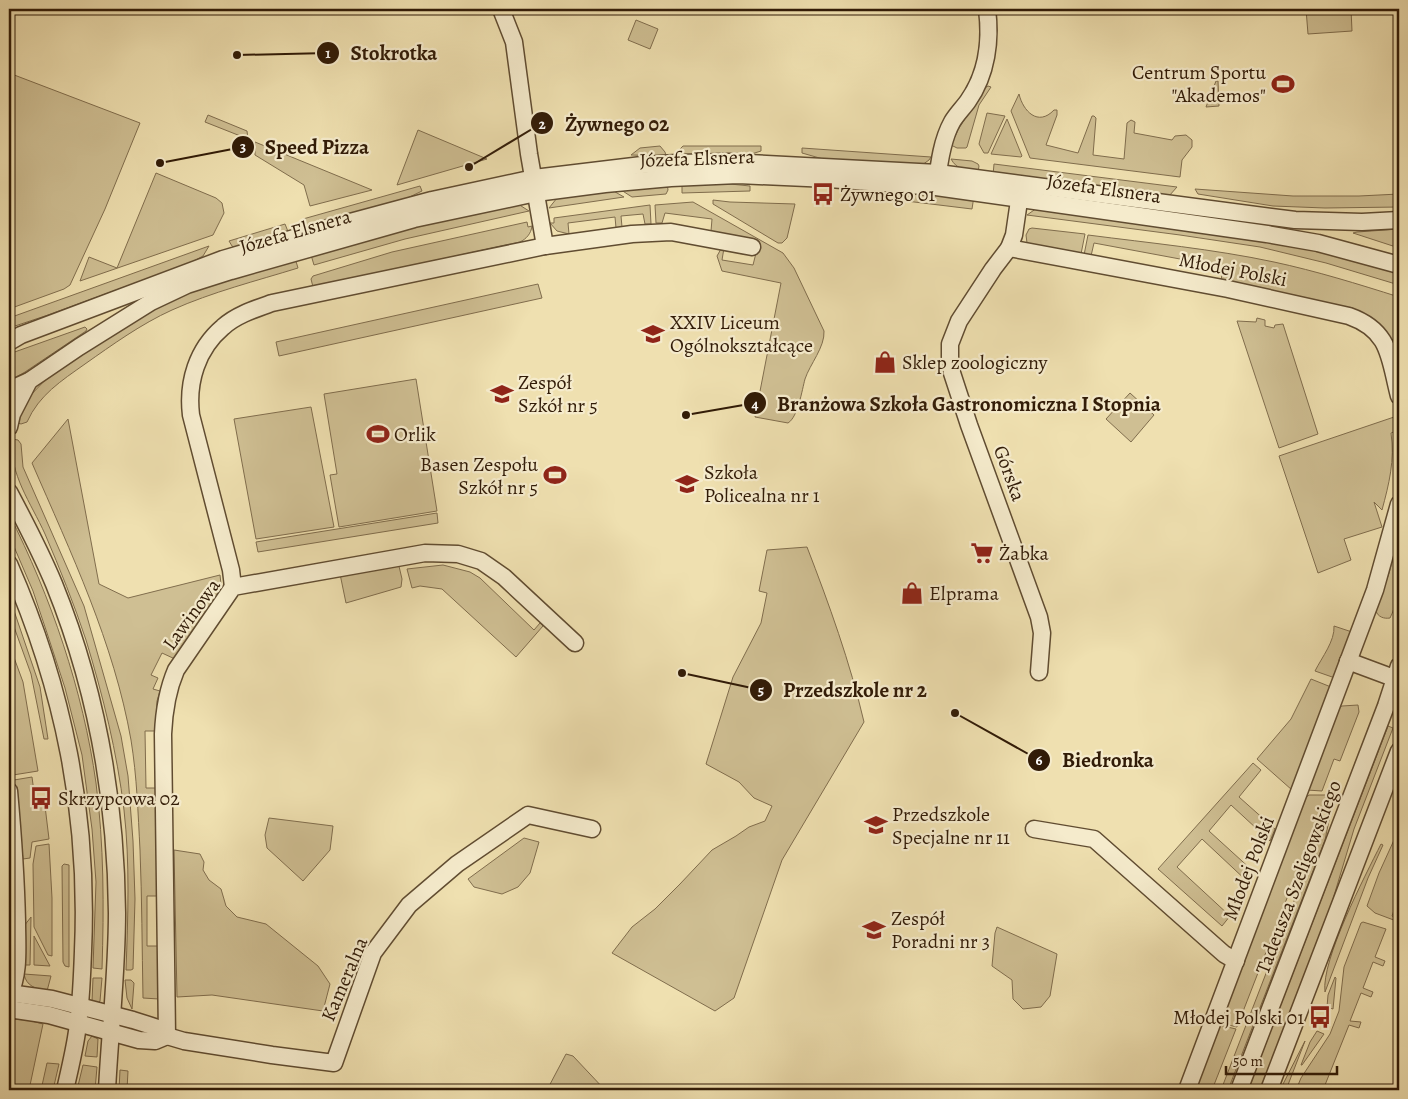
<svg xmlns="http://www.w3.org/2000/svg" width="1408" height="1099" font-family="Alegreya,serif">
<rect width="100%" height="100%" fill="#efe0b0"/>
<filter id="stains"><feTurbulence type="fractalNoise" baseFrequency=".004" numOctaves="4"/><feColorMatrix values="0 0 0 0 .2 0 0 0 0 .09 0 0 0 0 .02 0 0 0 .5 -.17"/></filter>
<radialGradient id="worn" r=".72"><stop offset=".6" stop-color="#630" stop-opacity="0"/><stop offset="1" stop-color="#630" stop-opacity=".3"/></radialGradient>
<g fill="#cfbf93" stroke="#806d4d">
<path d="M1306,9H1351L1352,31L1308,34Z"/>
<path d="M636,20L658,29L650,49L628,40Z"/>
<path d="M9,73L140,123L105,209L70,285L64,289L9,309Z"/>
<path d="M1216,81H1218L1219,106L1206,107Z"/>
<path d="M988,86L991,87L979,105L967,147L966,148H957L951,145L958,130L983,89Z"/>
<path d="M1019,94C1023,111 1038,127 1054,110H1057V115L1046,145L1078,153L1092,116H1094L1096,118L1093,155L1124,159L1127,123L1131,120L1135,122L1134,133L1172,140L1175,136L1186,135L1192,140V147L1182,160L1180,177L1030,158L1011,111Z"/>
<path d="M987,113L1005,116L988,153H984L979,144Z"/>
<path d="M208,115L247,131L248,139L205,122Z"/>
<path d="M1007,119L1022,156L1021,157L991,154Z"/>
<path d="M418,130L487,159L397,185Z"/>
<path d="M255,142L372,190L310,206L304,185L255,155Z"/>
<path d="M660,146L665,152L666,156L631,155L640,148Z"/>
<path d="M683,146H761V151L745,156L680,157V149Z"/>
<path d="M802,148L931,157L929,160L922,165L823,159L802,153Z"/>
<path d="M951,159L972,161L978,164L979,166L978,172C966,170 957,170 951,159Z"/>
<path d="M994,164L1177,187L1169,196L993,175Z"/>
<path d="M156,173L216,198L222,203L224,213L213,235L80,281L89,257L117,268Z"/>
<path d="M682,181H700L750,186V191L682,193Z"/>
<path d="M667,183L668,190L666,194L632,197L618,188Z"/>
<path d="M420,186L422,191L395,204L304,230L301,222L303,219Z"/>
<path d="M610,189L624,197L549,208L557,198Z"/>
<path d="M888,189L974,196L972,209L840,193L841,192Z"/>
<path d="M1195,189L1293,196H1359L1399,194V207L1325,208L1273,206L1198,194Z"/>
<path d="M713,200L730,202L795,204L787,238L782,243H778L713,204Z"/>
<path d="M693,202L783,253L794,268L824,331C825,347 810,364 805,379C802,390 798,417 788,423L755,417L781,283L722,271L717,256L721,249L724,248L722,260L753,265L759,241L711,231L712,219L665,213L662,223H656L655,205Z"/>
<path d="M518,204L529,211L405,239L314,265L311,255L392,231Z"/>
<path d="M650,205L651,224H645L643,214L621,216L622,227L616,228L615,217L568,223L569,234L557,231L550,223H554V218Z"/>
<path d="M1037,208L1222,230L1346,257L1399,274V285L1326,263L1260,247L1180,235L1027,215Z"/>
<path d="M527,222L528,227L532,226C531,234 526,239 520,242L313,287L311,279L313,276L392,252Z"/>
<path d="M285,224L289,234L235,248L232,246L229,241Z"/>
<path d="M1032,228L1085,234L1081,254L1027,243L1026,235L1029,229Z"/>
<path d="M1399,229V248L1353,233L1357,232Z"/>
<path d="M1088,235C1150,243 1213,249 1274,262C1316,271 1358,284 1399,297V338L1393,340L1373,321L1221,281L1223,267L1094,243L1091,256L1084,255Z"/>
<path d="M209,246L203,256L190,263L48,315L9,328V318Z"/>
<path d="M295,258L298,268C256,281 212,292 172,310C141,324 112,345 85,364C61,381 39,395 27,422L21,424L15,422L27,399L49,376L140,317L183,293Z"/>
<path d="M538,284L542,298L279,356L276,342Z"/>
<path d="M1257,318L1265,320V326L1274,328L1275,325L1283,324L1318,434L1279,448L1237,321L1256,322Z"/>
<path d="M85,327L87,329L86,331L25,372L9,381V354Z"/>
<path d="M416,379L437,511L339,527L330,475L337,474L324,394Z"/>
<path d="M1130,393L1154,415L1131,442L1106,419Z"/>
<path d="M311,407L334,527L256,539L234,419Z"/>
<path d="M1397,416L1399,430L1391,433C1395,460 1389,484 1382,510L1374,502L1382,527L1344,539L1351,560L1318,573L1279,456Z"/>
<path d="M68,419L99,584L128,598L220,575L222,593L175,659L162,653L151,675L158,678L153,689L160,691L157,701L156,731H145L146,788H157L159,896H147V946H159V999L143,998C142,948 142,899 140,850C138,813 137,777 131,740C114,643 71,553 32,463Z"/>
<path d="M12,439L18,440L21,444L23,467L84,606L121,736L128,776L133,841L135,899L133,969L131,970H126C128,917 130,863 124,810C117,752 103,696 86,640C74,604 60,569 45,534C31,503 9,474 12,439Z"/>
<path d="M437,513L438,523L258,552L256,542Z"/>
<path d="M9,514C51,597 83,690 96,783C104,845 104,907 102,969L93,968L96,882L92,829L82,755L65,688L47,633L33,591L9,535Z"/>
<path d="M1399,534C1399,562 1403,592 1390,618C1384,619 1378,617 1376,611L1389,573Z"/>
<path d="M807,547C829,604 850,662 864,722L782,860L734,998L715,1011L612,953L632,927L655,909L680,884L712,850L736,836L749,827L765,821L772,806L754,798L739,782L706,764L733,677L761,623L767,593L759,591L767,550Z"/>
<path d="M398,562L402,579L401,587L346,603L340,574Z"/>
<path d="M443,565L470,572L480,578L534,630L540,623L543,626L516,657L442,589L420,586L412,588L407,569Z"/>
<path d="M9,596L40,687L48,739H44L31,674L9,613Z"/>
<path d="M1334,626L1352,632L1335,678L1315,671C1322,657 1335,641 1334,626Z"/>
<path d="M9,644L23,682L38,771L13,775L9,747Z"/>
<path d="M1311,679L1331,687L1292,790L1257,759L1291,719Z"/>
<path d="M1358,705L1359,712L1340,761L1334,759L1322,791L1307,790L1338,708L1342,706Z"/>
<path d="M1388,726L1393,728L1354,829L1330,909L1261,1090H1248Z"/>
<path d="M1253,763L1261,770L1239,797L1275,829L1270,841L1231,805L1209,831L1254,872L1249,883L1202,839L1177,867L1230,916L1222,926L1158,869Z"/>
<path d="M32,777L36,807L45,806L49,839L32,842L30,858L23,859L14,780Z"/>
<path d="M1309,795H1327L1237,1027L1220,1023L1305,798Z"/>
<path d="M1331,805L1332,806L1325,840L1228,1090H1221Z"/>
<path d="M269,818L333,826L330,850L303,881L267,848L265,835Z"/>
<path d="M1399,829V896L1392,916L1399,920V922L1375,913L1367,906L1379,873Z"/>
<path d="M524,838L539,842L530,873L518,887L502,894L474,887L468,879Z"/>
<path d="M49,844L52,898V956L48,955L34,927L33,864L36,846Z"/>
<path d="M1381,844L1383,845L1368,878L1325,992C1321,960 1365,876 1381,844Z"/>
<path d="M174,850L200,854L204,862L203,870L209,880L221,889L226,906L237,917L266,924L318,966L330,984L323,1011L212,995L177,997Z"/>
<path d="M64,864L69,865V967L65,966L63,962L62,866Z"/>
<path d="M31,917L30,965H24V926Z"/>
<path d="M1363,922L1386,929L1375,957L1385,961L1383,966L1373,962L1363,988L1373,992L1371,997L1361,993L1350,1021L1361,1022L1359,1028L1349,1025L1323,1090H1296L1301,1078L1330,1034L1339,1011L1344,967L1361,923Z"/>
<path d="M997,927L1057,954L1050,996L1041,1007L1023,1009L1013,999L1012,980L992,966L995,933Z"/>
<path d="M34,936L50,966L34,965Z"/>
<path d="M24,974L51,976L47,991C36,989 26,986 24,974Z"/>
<path d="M1335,977L1336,978L1333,1009L1327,1007L1328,995Z"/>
<path d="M93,978H102L100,1001L97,1005L92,1001Z"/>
<path d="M125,980H131L134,983L132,1009L127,998Z"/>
<path d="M9,1019L28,1020L43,1024L29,1090H9Z"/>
<path d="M1219,1025L1236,1029L1212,1090H1194Z"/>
<path d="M1317,1031L1324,1034L1302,1065H1301L1310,1042Z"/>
<path d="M92,1036L98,1039L97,1057L85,1056L88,1041Z"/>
<path d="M1305,1041L1286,1090H1280Z"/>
<path d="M566,1054L573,1056L605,1090H547Z"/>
<path d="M47,1063L59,1064L53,1090H41Z"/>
<path d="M83,1065L97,1067L95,1090H77Z"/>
<path d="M120,1070L128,1071L127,1090H119Z"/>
</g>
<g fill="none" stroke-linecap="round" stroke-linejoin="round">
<defs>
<g id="minor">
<path d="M501,9L514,42L529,154L545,246"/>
<path d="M937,182C939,163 942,140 952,122C956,115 963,108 968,101C987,74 991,40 987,9"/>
<path d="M1021,187L1014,235L1009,248L993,269L959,321L950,344V359L952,373L969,425L1039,617L1042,633L1039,672"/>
<path d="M1009,248L1228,289L1349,316C1391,331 1389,358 1399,396"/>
<path d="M9,342L21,335L223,259L328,228L432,200L534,178L642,165L677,163L729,162L938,173L1295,220L1362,222L1399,220"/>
<path d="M9,390L29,381L79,347L151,302L187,285L231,271L414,219L536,193L605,184L671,178L738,175L829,179L936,187L1267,234L1318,243L1399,265"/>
<path d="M9,427L12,414L29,381"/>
<path d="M9,492C25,522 41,553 54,584C97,690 116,799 117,913C117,972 110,1031 107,1090"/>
<path d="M9,564C64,689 89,815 83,951C82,980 81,1010 76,1038C73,1056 69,1073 65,1090"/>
<path d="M233,587L231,570L191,415C187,382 197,349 223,327C236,315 255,309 272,303L545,246L632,234L671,232L752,247"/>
<path d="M1348,661L1399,680"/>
<path d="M9,791C13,835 16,878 17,922C17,946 20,974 9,995"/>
<path d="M1034,829L1094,839L1224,954L1236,961"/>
<path d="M9,993L52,999L133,1020L158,1028L167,1036L184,1041L272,1055L334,1063L373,953L409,905L457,864L528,815L592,829"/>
<path d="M9,1009L49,1015L139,1040L155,1041L167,1036"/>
<path d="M167,1036L163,734C164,711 167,691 176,670L233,587L425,553L458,554L481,561L504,577L575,643"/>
<path d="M1187,1090L1375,590L1399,504"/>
<path d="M1239,1090L1386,706L1399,666"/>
<path d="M1269,1090L1399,751"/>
</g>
</defs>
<use href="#minor" stroke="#604c31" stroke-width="19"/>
<use href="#minor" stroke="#f5ebcc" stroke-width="16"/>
</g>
<defs>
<symbol id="stadium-bare" viewBox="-9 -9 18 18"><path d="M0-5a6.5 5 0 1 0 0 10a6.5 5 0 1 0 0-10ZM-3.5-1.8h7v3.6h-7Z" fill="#8f2418" stroke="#f5ebcc" stroke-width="2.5" paint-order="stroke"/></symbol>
<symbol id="bus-bare" viewBox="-9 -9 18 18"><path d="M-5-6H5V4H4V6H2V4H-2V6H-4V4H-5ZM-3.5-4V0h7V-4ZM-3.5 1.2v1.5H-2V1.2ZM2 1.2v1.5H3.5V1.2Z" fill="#8f2418" stroke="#f5ebcc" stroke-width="2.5" paint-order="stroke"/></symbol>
<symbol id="school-bare" viewBox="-9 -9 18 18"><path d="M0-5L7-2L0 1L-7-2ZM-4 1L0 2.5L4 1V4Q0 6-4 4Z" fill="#8f2418" stroke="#f5ebcc" stroke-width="2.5" paint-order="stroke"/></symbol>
<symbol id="shop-bare" viewBox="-9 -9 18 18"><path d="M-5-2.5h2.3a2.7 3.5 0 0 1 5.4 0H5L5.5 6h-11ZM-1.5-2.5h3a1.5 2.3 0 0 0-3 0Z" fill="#8f2418" stroke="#f5ebcc" stroke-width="2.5" paint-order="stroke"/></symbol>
<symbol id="university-bare" viewBox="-9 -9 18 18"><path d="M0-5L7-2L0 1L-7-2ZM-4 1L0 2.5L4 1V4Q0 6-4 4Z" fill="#8f2418" stroke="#f5ebcc" stroke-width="2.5" paint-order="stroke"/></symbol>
<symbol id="supermarket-bare" viewBox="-9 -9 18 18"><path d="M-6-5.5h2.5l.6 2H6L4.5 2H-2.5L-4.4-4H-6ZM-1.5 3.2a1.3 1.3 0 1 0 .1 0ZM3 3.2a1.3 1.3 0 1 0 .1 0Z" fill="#8f2418" stroke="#f5ebcc" stroke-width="2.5" paint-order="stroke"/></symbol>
</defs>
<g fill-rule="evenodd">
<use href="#stadium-bare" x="1267" y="68" width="32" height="32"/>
<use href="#bus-bare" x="807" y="178" width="32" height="32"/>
<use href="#school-bare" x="637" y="318" width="32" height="32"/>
<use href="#shop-bare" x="869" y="346" width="32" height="32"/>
<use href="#school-bare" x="486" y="378" width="32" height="32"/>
<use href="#stadium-bare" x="362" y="418" width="32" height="32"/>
<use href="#stadium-bare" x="539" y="459" width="32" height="32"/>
<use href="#university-bare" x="671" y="468" width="32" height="32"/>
<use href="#supermarket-bare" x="966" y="537" width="32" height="32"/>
<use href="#shop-bare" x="896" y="577" width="32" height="32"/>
<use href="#bus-bare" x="25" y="782" width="32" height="32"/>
<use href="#school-bare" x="860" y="809" width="32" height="32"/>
<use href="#school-bare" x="858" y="914" width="32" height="32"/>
<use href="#bus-bare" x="1304" y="1001" width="32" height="32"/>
</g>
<g text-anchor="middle" stroke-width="4.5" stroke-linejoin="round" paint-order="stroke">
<g font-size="20" fill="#311b07" stroke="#f5ebcc" text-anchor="start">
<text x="1266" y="79" text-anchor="end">Centrum Sportu<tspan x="1266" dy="23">"Akademos"</tspan></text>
<text x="840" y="201">Żywnego 01</text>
<text x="670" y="329">XXIV Liceum<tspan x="670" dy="23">Ogólnokształcące</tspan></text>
<text x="902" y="369">Sklep zoologiczny</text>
<text x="518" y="389">Zespół<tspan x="518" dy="23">Szkół nr 5</tspan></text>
<text x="394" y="441">Orlik</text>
<text x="538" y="471" text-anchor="end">Basen Zespołu<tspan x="538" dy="23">Szkół nr 5</tspan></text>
<text x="704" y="479">Szkoła<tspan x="704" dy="23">Policealna nr 1</tspan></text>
<text x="999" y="560">Żabka</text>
<text x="929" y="600">Elprama</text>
<text x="58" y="805">Skrzypcowa 02</text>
<text x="892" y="821">Przedszkole<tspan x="892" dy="23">Specjalne nr 11</tspan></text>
<text x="891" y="925">Zespół<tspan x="891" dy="23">Poradni nr 3</tspan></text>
<text x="1304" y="1024" text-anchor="end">Młodej Polski 01</text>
</g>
<g font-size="20" fill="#311b07" stroke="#f5ebcc">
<text transform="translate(697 158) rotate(-2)" y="7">Józefa Elsnera</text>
<text transform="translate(1104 188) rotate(8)" y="7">Józefa Elsnera</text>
<text transform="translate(295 231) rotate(-16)" y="7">Józefa Elsnera</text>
<text transform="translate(1233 269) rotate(11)" y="7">Młodej Polski</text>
<text transform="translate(1010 473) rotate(70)" y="7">Górska</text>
<text transform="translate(191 614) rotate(-54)" y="7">Lawinowa</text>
<text transform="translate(1248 868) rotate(-69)" y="7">Młodej Polski</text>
<text transform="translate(1298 877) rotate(-69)" y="7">Tadeusza Szeligowskiego</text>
<text transform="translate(344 979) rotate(-67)" y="7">Kameralna</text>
</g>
</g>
<path fill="none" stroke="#311b07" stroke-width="2" d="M237 55L328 53M469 167L542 123M160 163L243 147M686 415L755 403M682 673L761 690M955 713L1039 760"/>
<g fill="#311b07" stroke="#f5ebcc" stroke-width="2">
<circle cx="237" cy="55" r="5"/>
<circle cx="469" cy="167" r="5"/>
<circle cx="160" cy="163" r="5"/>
<circle cx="686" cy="415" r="5"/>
<circle cx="682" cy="673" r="5"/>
<circle cx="955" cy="713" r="5"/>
<circle cx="328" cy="53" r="12"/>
<circle cx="542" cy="123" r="12"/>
<circle cx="243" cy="147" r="12"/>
<circle cx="755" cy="403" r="12"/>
<circle cx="761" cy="690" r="12"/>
<circle cx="1039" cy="760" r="12"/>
</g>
<g font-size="15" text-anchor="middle" font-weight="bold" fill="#fff">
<text x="328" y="58">1</text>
<text x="542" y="129">2</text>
<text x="243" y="152">3</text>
<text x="755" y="409">4</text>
<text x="761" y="695">5</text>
<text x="1039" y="765">6</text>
</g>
<g font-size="21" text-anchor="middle" font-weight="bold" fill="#311b07" stroke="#f5ebcc" stroke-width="4.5" stroke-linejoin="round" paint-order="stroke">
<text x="394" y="60">Stokrotka</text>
<text x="617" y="131">Żywnego 02</text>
<text x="317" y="154">Speed Pizza</text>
<text x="969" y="411">Branżowa Szkoła Gastronomiczna I Stopnia</text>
<text x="855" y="697">Przedszkole nr 2</text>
<text x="1108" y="767">Biedronka</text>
</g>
<rect width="1408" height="1099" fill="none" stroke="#efe0b0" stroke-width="30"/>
<rect x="10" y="10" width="1388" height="1079" fill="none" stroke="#311b07" stroke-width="2.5"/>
<rect x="15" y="15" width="1378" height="1069" fill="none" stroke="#311b07"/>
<path d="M1226 1066v8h111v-8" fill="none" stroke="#311b07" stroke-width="2.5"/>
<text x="1233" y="1066" font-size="15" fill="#311b07" stroke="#f5ebcc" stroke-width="4" paint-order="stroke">50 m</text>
<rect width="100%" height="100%" filter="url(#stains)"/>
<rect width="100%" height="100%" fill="url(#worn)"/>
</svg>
